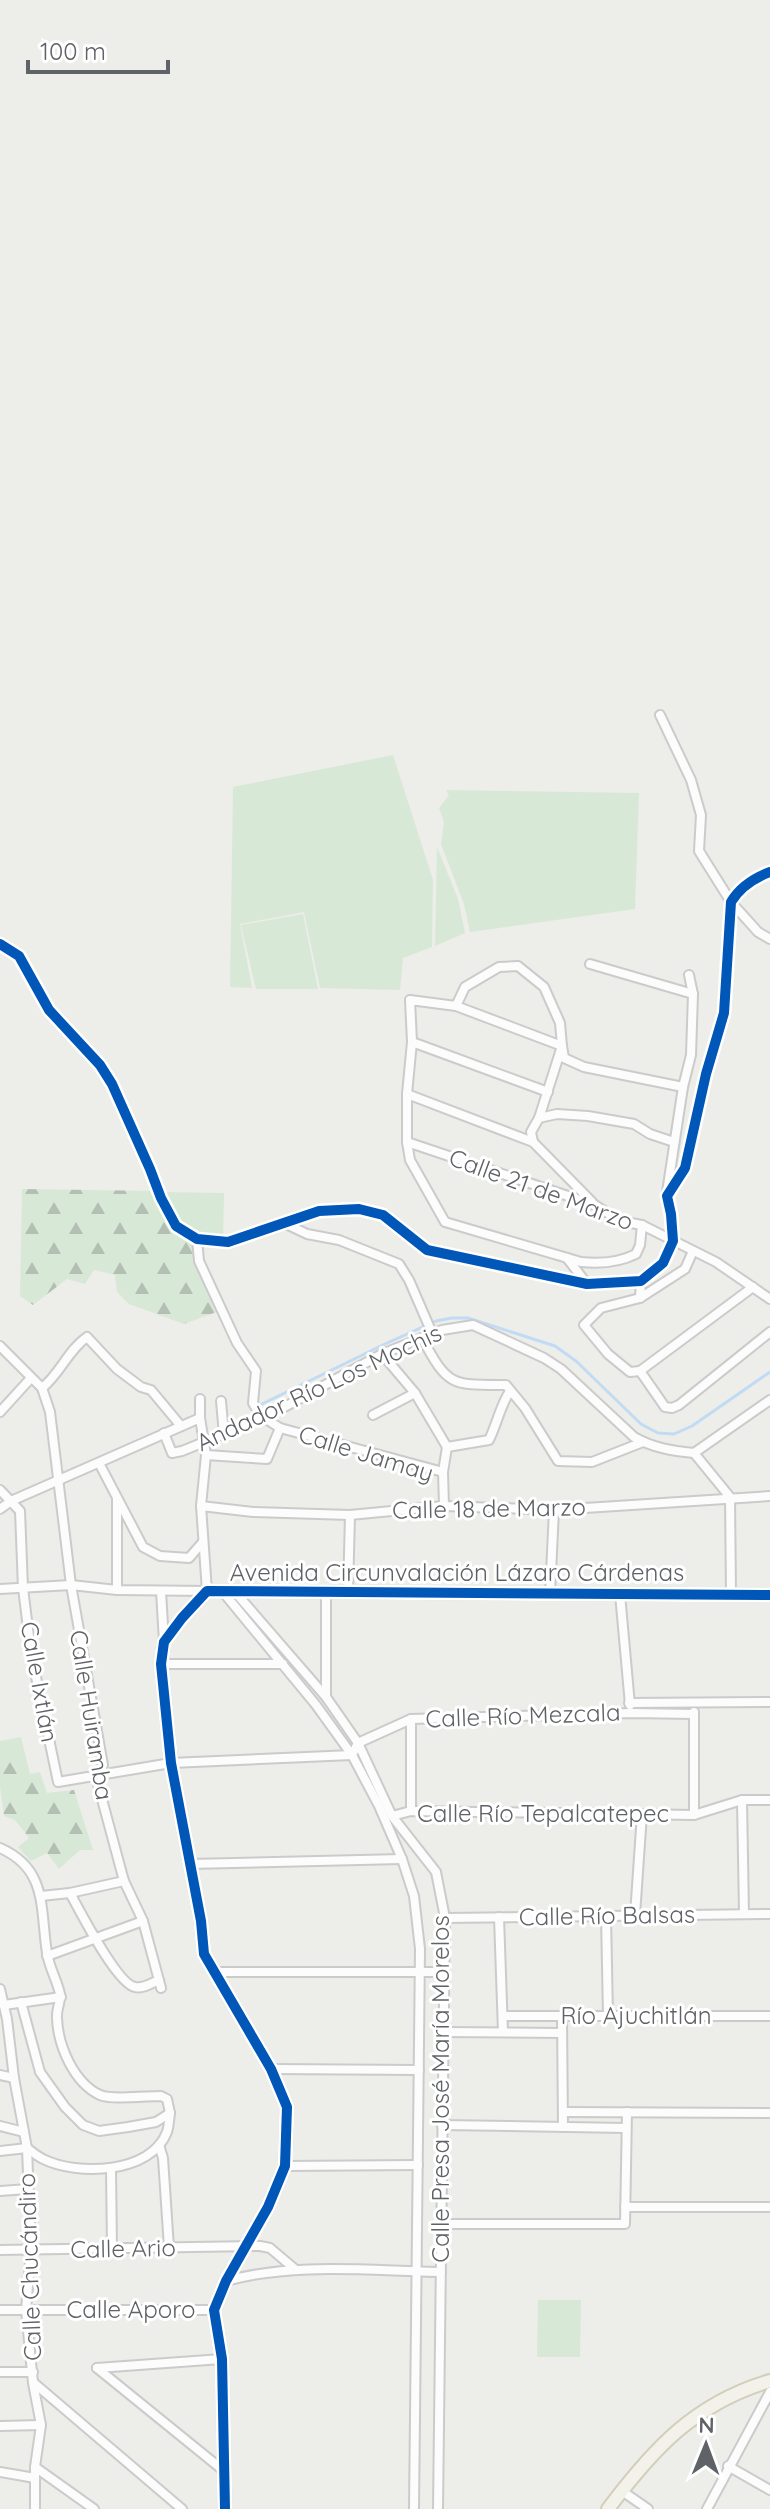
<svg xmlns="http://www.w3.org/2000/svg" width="770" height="2509" font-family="Quicksand,sans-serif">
<defs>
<pattern id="forest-firs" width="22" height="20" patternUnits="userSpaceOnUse" patternTransform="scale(2)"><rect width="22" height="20" fill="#d8e8d7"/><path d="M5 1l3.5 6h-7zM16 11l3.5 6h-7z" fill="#b2bfb2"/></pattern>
</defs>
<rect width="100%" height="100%" fill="#edede9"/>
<g fill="#d8e8d7">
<path d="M393,755L433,880L432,947L403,958L400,990L320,988L304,912L240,924L252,988L230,987L233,787Z"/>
<path d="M446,790L639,793L635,909L470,932L464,904L441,844L444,822L439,808L449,795Z"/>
<path d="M437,847L458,899L465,933L435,946Z"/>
<path d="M303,914L318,989H256L241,925Z"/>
<path d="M161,1192L224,1193L223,1240C184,1238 176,1223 161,1192Z"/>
<path d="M538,2300H581L580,2357H537Z"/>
</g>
<g fill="url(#forest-firs)">
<path d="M22,1189L157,1191L171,1220L195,1240L222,1310L184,1324L129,1304L117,1292L115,1275L94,1270L85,1284L67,1279L33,1305L20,1296Z"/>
<path d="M21,1737L30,1774L40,1772L47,1793L74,1790L93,1850H80L59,1869L47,1853L31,1861L18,1847L29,1838L15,1820L4,1816L0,1787V1741Z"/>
</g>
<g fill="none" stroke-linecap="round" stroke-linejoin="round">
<path stroke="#c2dbf4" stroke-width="3" d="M262,1404L385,1344L436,1321L452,1318H468L555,1346L576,1361L641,1424L658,1433L674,1434L692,1426L770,1372"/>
<defs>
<g id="street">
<path d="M660,715L691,780L701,815L699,851L731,902L758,932L770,939"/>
<path d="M0,944L19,956L49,1010L100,1065L112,1084L150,1169L161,1198L176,1226L197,1239L228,1242L319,1211L359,1209L383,1215L427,1250L587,1284L641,1281L663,1263L673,1241L671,1214L667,1196L685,1168L706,1074L724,1013L731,902C740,887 754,878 770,872"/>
<path d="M590,964L693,994"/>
<path d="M456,1006L465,987L499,967L518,966L544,987L560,1023L562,1046L539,1118"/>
<path d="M412,1042L548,1092"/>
<path d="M407,1094L533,1142L592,1202"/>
<path d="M407,1142L595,1205L620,1221L642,1225L716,1262L770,1299"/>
<path d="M533,1142L531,1132L539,1118L557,1114L588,1116L634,1124L650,1134L674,1142"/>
<path d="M667,1192L683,1087L691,1055L693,994L689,975"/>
<path d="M284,1223L307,1234L339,1240L399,1264L409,1280L432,1333"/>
<path d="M642,1225L640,1245L636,1254C618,1263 600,1264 581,1262L445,1222L410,1160L407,1142V1094L412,1042L410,1000L456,1006L562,1046L564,1058L584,1067L683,1087"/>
<path d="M197,1239L199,1261L237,1343L256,1371L253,1403L260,1415L280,1428L443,1472L444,1506"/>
<path d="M567,1258L587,1284"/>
<path d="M641,1281L640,1298L685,1269L693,1251"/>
<path d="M640,1298L601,1308L584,1325L608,1354L630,1372L640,1371L665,1407L672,1408L679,1405L770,1332"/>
<path d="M422,1338C448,1387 452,1385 506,1385L525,1408L558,1461L592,1462L643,1442"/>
<path d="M0,1346L42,1388L50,1412L71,1585L103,1765L96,1777L124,1881L143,1921L161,1988"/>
<path d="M382,1354L415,1393L447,1447"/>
<path d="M640,1371L753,1287"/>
<path d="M42,1388C60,1374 68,1350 87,1337L117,1369L141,1387L151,1390L181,1426"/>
<path d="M221,1401L224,1435"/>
<path d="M0,1412L31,1378"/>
<path d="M373,1415L415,1393"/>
<path d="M164,1433L172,1453L182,1451L266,1417L382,1354L442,1330L473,1325L544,1358L561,1369L634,1437C653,1448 673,1451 694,1453L770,1400"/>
<path d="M447,1447L489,1440C497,1424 500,1406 510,1391"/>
<path d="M694,1453L730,1497L731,1594"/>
<path d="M206,1455L267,1459L280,1428"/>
<path d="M99,1463L143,1547L160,1556L189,1558L202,1543"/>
<path d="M443,1472L447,1447"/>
<path d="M0,1490L20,1511L23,1588L31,1653L58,1782L171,1763L352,1755L358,1743L411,1719L631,1713L694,1714"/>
<path d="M201,1506L253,1512L350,1515L444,1506L554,1510L770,1496"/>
<path d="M0,1509L11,1501L200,1418"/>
<path d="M0,1589L71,1585L117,1590L207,1591L201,1506L206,1455L200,1418V1399"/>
<path d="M117,1590V1498"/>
<path d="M161,1591L164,1642"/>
<path d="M223,1592L316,1705L352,1755L379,1806L402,1859L414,1896L420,1949L414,2509"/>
<path d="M235,1592L326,1697L358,1743L392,1816L436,1872L445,1918L438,2509"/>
<path d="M348,1592L350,1515"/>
<path d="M550,1594L554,1510"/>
<path d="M620,1594L630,1705"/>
<path d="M161,1664H283"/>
<path d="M326,1696V1592"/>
<path d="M629,1703L770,1702"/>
<path d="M694,1712V1815"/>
<path d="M411,1719V1811"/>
<path d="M742,1800L744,1914"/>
<path d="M392,1816L411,1811L694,1815L742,1800H770"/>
<path d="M0,1848C48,1869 40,1909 47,1953C49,1967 57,1980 60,1994C61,2002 56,2010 57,2018C58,2046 74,2083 100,2095C111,2100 147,2096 161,2096L167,2099L170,2113"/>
<path d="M189,1864L402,1859"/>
<path d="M70,1893C80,1911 117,1984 135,1987C143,1989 152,1983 159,1980"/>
<path d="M41,1896L70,1893L124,1881"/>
<path d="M635,1915L642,1814"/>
<path d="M606,1916L608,2016"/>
<path d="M499,1917L503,2032"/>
<path d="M445,1918L770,1914"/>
<path d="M47,1956L143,1921"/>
<path d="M214,1972H444"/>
<path d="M0,1989L7,2019L14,2078L27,2148L31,2250L26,2310L33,2383L41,2425L35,2467V2509"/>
<path d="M21,2002L40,2072L65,2107L83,2125L99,2131L128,2127L156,2122L170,2113C169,2119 169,2127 167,2132C151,2174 77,2176 43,2159C37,2156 32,2152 27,2148"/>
<path d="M4,2005L61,1997"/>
<path d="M503,2016H770"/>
<path d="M562,2016L563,2127"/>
<path d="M443,2032L562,2033"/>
<path d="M271,2069L419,2070"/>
<path d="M0,2075L14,2078"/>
<path d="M563,2112L770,2113"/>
<path d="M442,2125L626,2128"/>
<path d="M0,2126L24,2132"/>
<path d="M159,2145L163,2158L169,2248"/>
<path d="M0,2151L27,2148"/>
<path d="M285,2166L418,2165"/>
<path d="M111,2168L112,2249"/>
<path d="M0,2191L28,2189"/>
<path d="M625,2207H770"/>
<path d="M441,2224H625L627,2112"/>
<path d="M0,2250L260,2246L270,2248L296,2270"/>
<path d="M226,2281C294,2262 370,2271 441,2272"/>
<path d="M0,2310H214"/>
<path d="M97,2368L224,2471"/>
<path d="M97,2368L222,2359"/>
<path d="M0,2372H33"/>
<path d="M34,2383L182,2509"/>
<path d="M0,2426L41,2425"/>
<path d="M728,2466L770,2490"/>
<path d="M35,2467L94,2509"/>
<path d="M0,2472L35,2478"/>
<path d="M622,2491L648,2509"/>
<path d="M707,2509L770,2392"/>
</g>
<path id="secondary" d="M225,2509L222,2359L214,2310L226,2281L268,2207L285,2166L287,2107L271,2069L204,1954L201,1921L171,1763L161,1664L164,1642L182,1618L207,1591L770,1595"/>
<path id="primary" d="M608,2509C653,2449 695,2403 770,2381"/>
</defs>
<use href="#street" stroke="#cbcbcb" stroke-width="12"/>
<use href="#secondary" stroke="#cbcbca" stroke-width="15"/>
<use href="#primary" stroke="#d3ceb9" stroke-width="16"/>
<use href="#street" stroke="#fcfcfc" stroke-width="8"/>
<use href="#secondary" stroke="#fcfcfc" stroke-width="11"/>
<use href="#primary" stroke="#f2f2ea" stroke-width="12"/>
<defs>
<g id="cycleway">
<path d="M0,944L19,956L49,1010L100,1065L112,1084L150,1169L161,1198L176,1226L197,1239L228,1242L319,1211L359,1209L383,1215L427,1250L587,1284L641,1281L663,1263L673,1241L671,1214L667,1196L685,1168L706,1074L724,1013L731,902C740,887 754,878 770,872"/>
<path d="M225,2509L222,2359L214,2310L226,2281L268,2207L285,2166L287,2107L271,2069L204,1954L201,1921L171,1763L161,1664L164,1642L182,1618L207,1591L770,1595"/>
</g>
</defs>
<use href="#cycleway" stroke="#fff" stroke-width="15"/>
<use href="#cycleway" stroke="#0057b8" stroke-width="10"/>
</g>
<g text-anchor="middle" stroke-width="6" stroke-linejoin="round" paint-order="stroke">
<g font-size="24" fill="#5f6266" stroke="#fff">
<text transform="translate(541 1190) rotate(20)" y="8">Calle 21 de Marzo</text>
<text transform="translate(319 1388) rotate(-25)" y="8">Andador Río Los Mochis</text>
<text transform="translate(366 1454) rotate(17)" y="8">Calle Jamay</text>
<text transform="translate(489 1509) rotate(-1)" y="8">Calle 18 de Marzo</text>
<text x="457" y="1581">Avenida Circunvalación Lázaro Cárdenas</text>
<text transform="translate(39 1682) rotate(80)" y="8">Calle Ixtlán</text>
<text transform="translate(91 1715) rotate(81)" y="8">Calle Huiramba</text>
<text transform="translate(523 1716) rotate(-2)" y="8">Calle Río Mezcala</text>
<text x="543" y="1822">Calle Río Tepalcatepec</text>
<text transform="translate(607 1916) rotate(-1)" y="8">Calle Río Balsas</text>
<text x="636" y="2024">Río Ajuchitlán</text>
<text transform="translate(441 2089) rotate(-90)" y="8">Calle Presa José María Morelos</text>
<text transform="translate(123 2249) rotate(-1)" y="8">Calle Ario</text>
<text transform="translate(30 2267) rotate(-92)" y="8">Calle Chucándiro</text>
<text x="131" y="2318">Calle Aporo</text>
</g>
</g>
<g transform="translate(706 2445) rotate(1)" stroke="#ffffff" stroke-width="6" paint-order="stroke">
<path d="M0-6L14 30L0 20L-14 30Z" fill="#5f6266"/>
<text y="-12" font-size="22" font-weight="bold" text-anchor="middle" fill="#5f6266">N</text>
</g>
<path d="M28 60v12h140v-12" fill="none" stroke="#5f6266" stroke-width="4"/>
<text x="40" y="60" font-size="24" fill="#5f6266" stroke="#ffffff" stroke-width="6" paint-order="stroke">100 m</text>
</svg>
